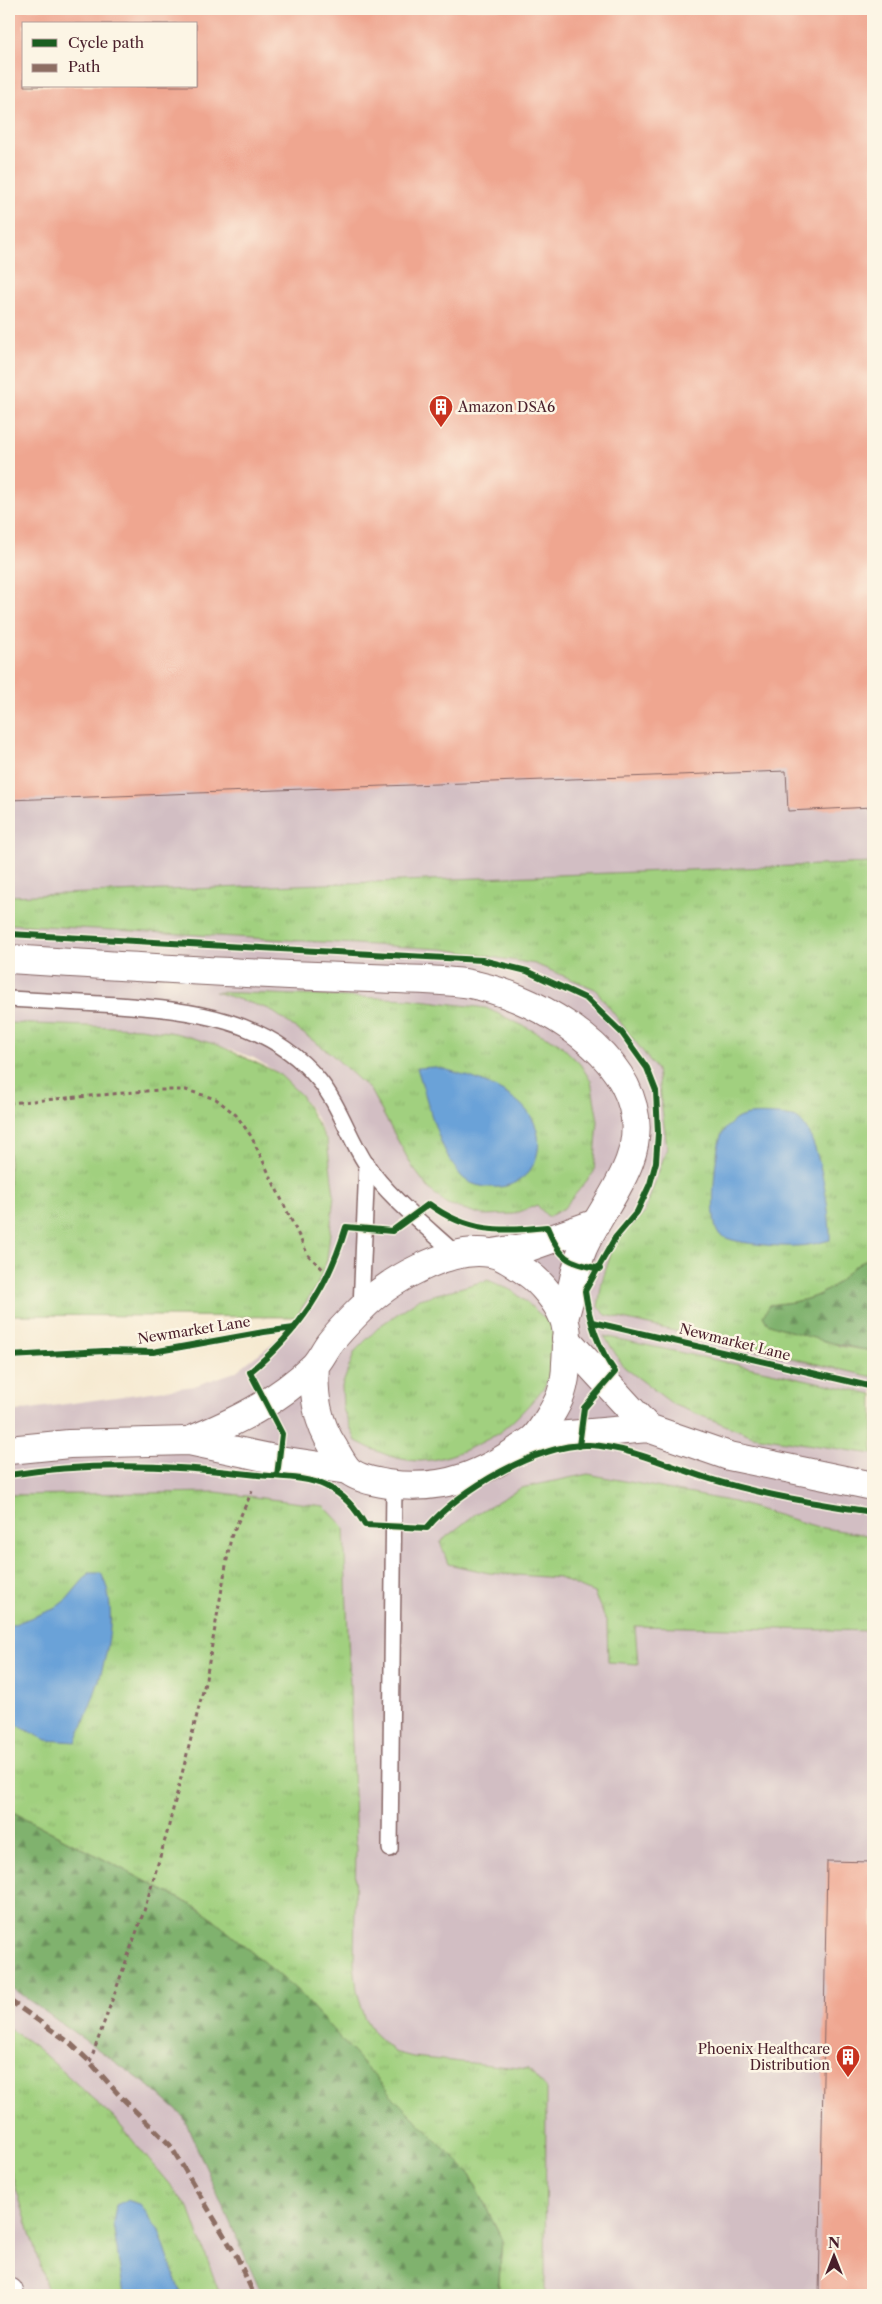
<svg xmlns="http://www.w3.org/2000/svg" width="882" height="2304" font-family="'Libre Caslon Text',serif">
<defs>
<pattern id="grass-tufts" width="24" height="20" patternUnits="userSpaceOnUse" patternTransform="scale(1.25)"><rect width="24" height="20" fill="#a1d07f"/><path d="M3 7l-1-3M5 7V3M7 7l1-3M15 17l-1-3M17 17v-4M19 17l1-3" fill="none" stroke="#8cb26e"/></pattern>
<pattern id="forest-firs" width="22" height="20" patternUnits="userSpaceOnUse" patternTransform="scale(1.25)"><rect width="22" height="20" fill="#80b26e"/><path d="M5 1l3.5 6h-7zM16 11l3.5 6h-7z" fill="#6b905b"/></pattern>
</defs>
<rect width="100%" height="100%" fill="#fcf5e5"/>
<filter id="ink" filterUnits="userSpaceOnUse"><feTurbulence type="fractalNoise" baseFrequency=".02" numOctaves="2"/><feDisplacementMap in="SourceGraphic" scale="10" xChannelSelector="R" yChannelSelector="G"/><feConvolveMatrix kernelMatrix="1 2 1 2 8 2 1 2 1" color-interpolation-filters="sRGB"/></filter>
<filter id="wash" filterUnits="userSpaceOnUse"><feTurbulence type="fractalNoise" baseFrequency=".0096" numOctaves="4" result="noise"/><feDisplacementMap in="SourceGraphic" scale="20" xChannelSelector="R" yChannelSelector="G"/><feGaussianBlur stdDeviation="1.12" result="paint"/><feColorMatrix in="noise" values="0 0 0 0 0 0 0 0 0 0 0 0 0 0 0 0 0 1.4 0 .05"/><feComposite in="paint" operator="in"/></filter>
<g filter="url(#wash)">
<rect width="100%" height="100%" fill="#f6ead1"/>
<path fill="#d2bec3" fill-rule="evenodd" d="M9,9H873V2295H9V1412L194,1386L235,1372L274,1342L296,1317L317,1285L327,1260L334,1195L327,1141L316,1117L301,1095L278,1073L254,1058L218,1045L175,1033L100,1026L9,1023ZM24,24H196V86H24Z"/>
<g fill="url(#grass-tufts)" stroke="#767855">
<path d="M873,863V1257C851,1265 850,1273 833,1286C814,1301 792,1302 770,1305L839,1346L873,1351V1377L606,1315L598,1307L602,1281L615,1241L644,1214L667,1148L657,1070L595,989L535,964L443,949L9,924V896Z"/>
<path d="M215,992L411,999L486,1008L559,1043L580,1064L591,1081L598,1121L594,1172L564,1208L548,1217L537,1205L514,1214L483,1215L447,1204L430,1190L413,1168L370,1090L329,1052L269,1009Z"/>
<path d="M9,1023L140,1028L175,1033L218,1045L278,1073L301,1095L327,1141L334,1195L327,1260L317,1285L296,1317L9,1315Z"/>
<path d="M488,1280L513,1291L554,1326C555,1344 558,1362 549,1379C542,1393 510,1426 497,1434C475,1447 446,1460 421,1461C397,1461 377,1452 356,1441L343,1409L342,1386L355,1351L381,1325L419,1299Z"/>
<path d="M604,1336L873,1394V1454L753,1436L674,1405L624,1367Z"/>
<path d="M588,1474L734,1502L818,1527L873,1536V1631L635,1626L638,1664L608,1662L607,1623L594,1593L559,1578L489,1573L448,1564L440,1542L474,1515L521,1488Z"/>
<path d="M216,1492L324,1506L344,1527L356,1849L354,1963L357,1990L364,2017L374,2033L394,2052L413,2057L529,2069L546,2089L545,2295H498L502,2239L470,2174L394,2098L203,1911L9,1810V1495Z"/>
<path d="M9,2028L36,2047L114,2118L189,2208L220,2295H49L9,2165Z"/>
</g>
<g fill="url(#forest-firs)" stroke="#65684c">
<path d="M873,1257V1351C836,1345 802,1336 767,1323L763,1316L770,1305C792,1302 814,1301 833,1286C850,1273 851,1264 873,1257Z"/>
<path d="M9,1810L203,1911L298,1991L394,2098L470,2174L502,2239L498,2295H262L183,2116L149,2086L9,1986Z"/>
</g>
<g fill="#6aa2d8" stroke="#5a6082">
<path d="M435,1067C462,1073 509,1088 527,1111C553,1143 533,1191 490,1187C481,1187 469,1184 462,1177C437,1148 429,1104 417,1068Z"/>
<path d="M780,1115C785,1116 791,1116 796,1118C819,1129 831,1216 830,1240C819,1243 807,1246 796,1246C781,1247 727,1244 718,1233C709,1222 715,1147 722,1134C724,1130 731,1123 735,1120C746,1112 767,1115 780,1115Z"/>
<path d="M89,1573H101C126,1623 95,1694 76,1742L46,1740L9,1721V1626L54,1609L67,1599Z"/>
<path d="M127,2200L140,2204L159,2231L181,2295H124L113,2224L116,2205Z"/>
</g>
<g id="blocks">
<g fill="#efa690" fill-rule="evenodd">
<path d="M9,9H873V807L788,811L786,771L9,800ZM24,24H196V86H24Z"/>
<path d="M827,1861L873,1862V2295H819Z"/>
</g>
</g>
</g>
<g filter="url(#ink)">
<use href="#blocks" fill-opacity="0" stroke="#866665" stroke-width="1"/>
<g fill="none" stroke-linecap="round" stroke-linejoin="round">
<defs>
<g id="lane">
<path d="M9,999C45,1001 82,1003 118,1005C191,1010 268,1019 318,1079C339,1104 348,1136 366,1164C389,1198 428,1228 457,1255"/>
<path d="M361,1308L367,1164"/>
<path d="M390,1849L394,1485"/>
</g>
<g id="street">
<path d="M9,959C102,965 196,971 289,975C325,976 361,978 397,979C421,980 446,980 470,984C530,995 617,1043 633,1107C647,1161 603,1203 583,1248C574,1270 572,1295 564,1318"/>
<path d="M492,1253L529,1247L594,1224"/>
<path d="M9,2292L10,2295"/>
</g>
<g id="secondary">
<path d="M566,1339L648,1428"/>
<path d="M535,1438L648,1428L729,1456L873,1486"/>
<path d="M189,1441C235,1422 277,1402 314,1366C320,1360 324,1351 329,1344C338,1332 349,1321 360,1310C387,1281 449,1246 490,1253C502,1254 516,1265 526,1272C540,1281 557,1302 563,1317C569,1330 567,1349 566,1363C566,1372 564,1385 561,1394C558,1404 540,1434 532,1440C486,1473 446,1492 388,1484C375,1482 359,1479 349,1471C343,1465 338,1455 334,1448C317,1422 313,1395 315,1365"/>
<path d="M9,1450L69,1444L189,1441L279,1460L348,1470"/>
</g>
</defs>
<use href="#lane" stroke="#866665" stroke-width="18"/>
<use href="#street" stroke="#866665" stroke-width="30"/>
<use href="#secondary" stroke="#866665" stroke-width="30"/>
<g stroke="#866665" stroke-width="3" stroke-dasharray="4 4" stroke-linecap="butt">
<path d="M9,1103L158,1090H186L216,1099L236,1115L251,1136L308,1255L329,1275"/>
<path d="M90,2062L144,1911L167,1833L206,1679L231,1537L254,1487"/>
</g>
<use href="#lane" stroke="#fff" stroke-width="15"/>
<use href="#street" stroke="#fff" stroke-width="28"/>
<use href="#secondary" stroke="#fff" stroke-width="28"/>
<path stroke="#8d6e63" stroke-width="5" stroke-dasharray="10 5" stroke-linecap="butt" d="M9,2000L70,2043L90,2062L120,2096L170,2145L237,2257L254,2295"/>
<defs>
<g id="cycleway">
<path d="M9,934L482,960L527,971L587,999L622,1033L647,1068L656,1091L658,1133L656,1162L650,1184L637,1212L615,1238L585,1291C589,1320 598,1348 615,1372L584,1408L579,1446"/>
<path d="M592,1322L873,1387"/>
<path d="M9,1356L105,1351L153,1352L264,1332L294,1328"/>
<path d="M9,1475C91,1461 176,1465 258,1475C278,1477 308,1477 326,1486C344,1495 355,1507 365,1525L427,1528C458,1490 540,1443 589,1445C630,1447 671,1467 710,1479C763,1495 818,1504 873,1512"/>
<path d="M277,1476L282,1434L250,1372C299,1331 328,1288 346,1227L392,1231L429,1204C468,1233 501,1232 547,1227C561,1260 566,1261 600,1269"/>
</g>
</defs>
<use href="#cycleway" stroke="#fcf5e5" stroke-width="9"/>
<use href="#cycleway" stroke="#1b5e20" stroke-width="6"/>
</g>
</g>
<defs>
<symbol id="building-pin" viewBox="-11 -11 22 30"><path d="M0 17L-7.5 6A9.5 9.5 0 1 1 7.5 6Z" fill="#c8321e" stroke="#fcf5e5"/><path d="M-4-6H4V6H1V3H-1V6H-4ZM-2.5-4.3h1.7v1.8h-1.7ZM.8-4.3h1.7v1.8H.8ZM-2.5-1h1.7V.8h-1.7ZM.8-1h1.7V.8H.8Z" fill="#fff"/></symbol>
</defs>
<g fill-rule="evenodd">
<use href="#building-pin" x="427" y="393" width="28" height="38"/>
<use href="#building-pin" x="834" y="2043" width="28" height="38"/>
</g>
<g text-anchor="middle" stroke-width="5" stroke-linejoin="round" paint-order="stroke">
<g font-size="14" fill="#4a1f2b" stroke="#fcf5e5" text-anchor="start">
<text x="458" y="412">Amazon DSA6</text>
<text x="830" y="2054" text-anchor="end">Phoenix Healthcare<tspan x="830" dy="16">Distribution</tspan></text>
</g>
<g font-size="14" fill="#4a1f2b" stroke="#fcf5e5">
<text transform="translate(194 1330) rotate(-9)" y="5">Newmarket Lane</text>
<text transform="translate(735 1342) rotate(14)" y="5">Newmarket Lane</text>
</g>
</g>
<rect width="882" height="2304" fill="none" stroke="#fcf5e5" stroke-width="30"/>
<rect x="22" y="22" width="175" height="65" fill="#fcf5e5" stroke="#b59f9b"/>
<rect x="32" y="39" width="25" height="8" fill="#1b5e20" stroke="#b59f9b"/>
<text x="68" y="48" font-size="15" fill="#4a1f2b">Cycle path</text>
<rect x="32" y="64" width="25" height="8" fill="#8d6e63" stroke="#b59f9b"/>
<text x="68" y="72" font-size="15" fill="#4a1f2b">Path</text>
<g transform="translate(834 2256)" stroke="#fcf5e5" stroke-width="4" paint-order="stroke">
<path d="M0-4L9 19L0 12L-9 19Z" fill="#4a1f2b"/>
<text y="-8" font-size="14" font-weight="bold" text-anchor="middle" fill="#4a1f2b">N</text>
</g>
</svg>
